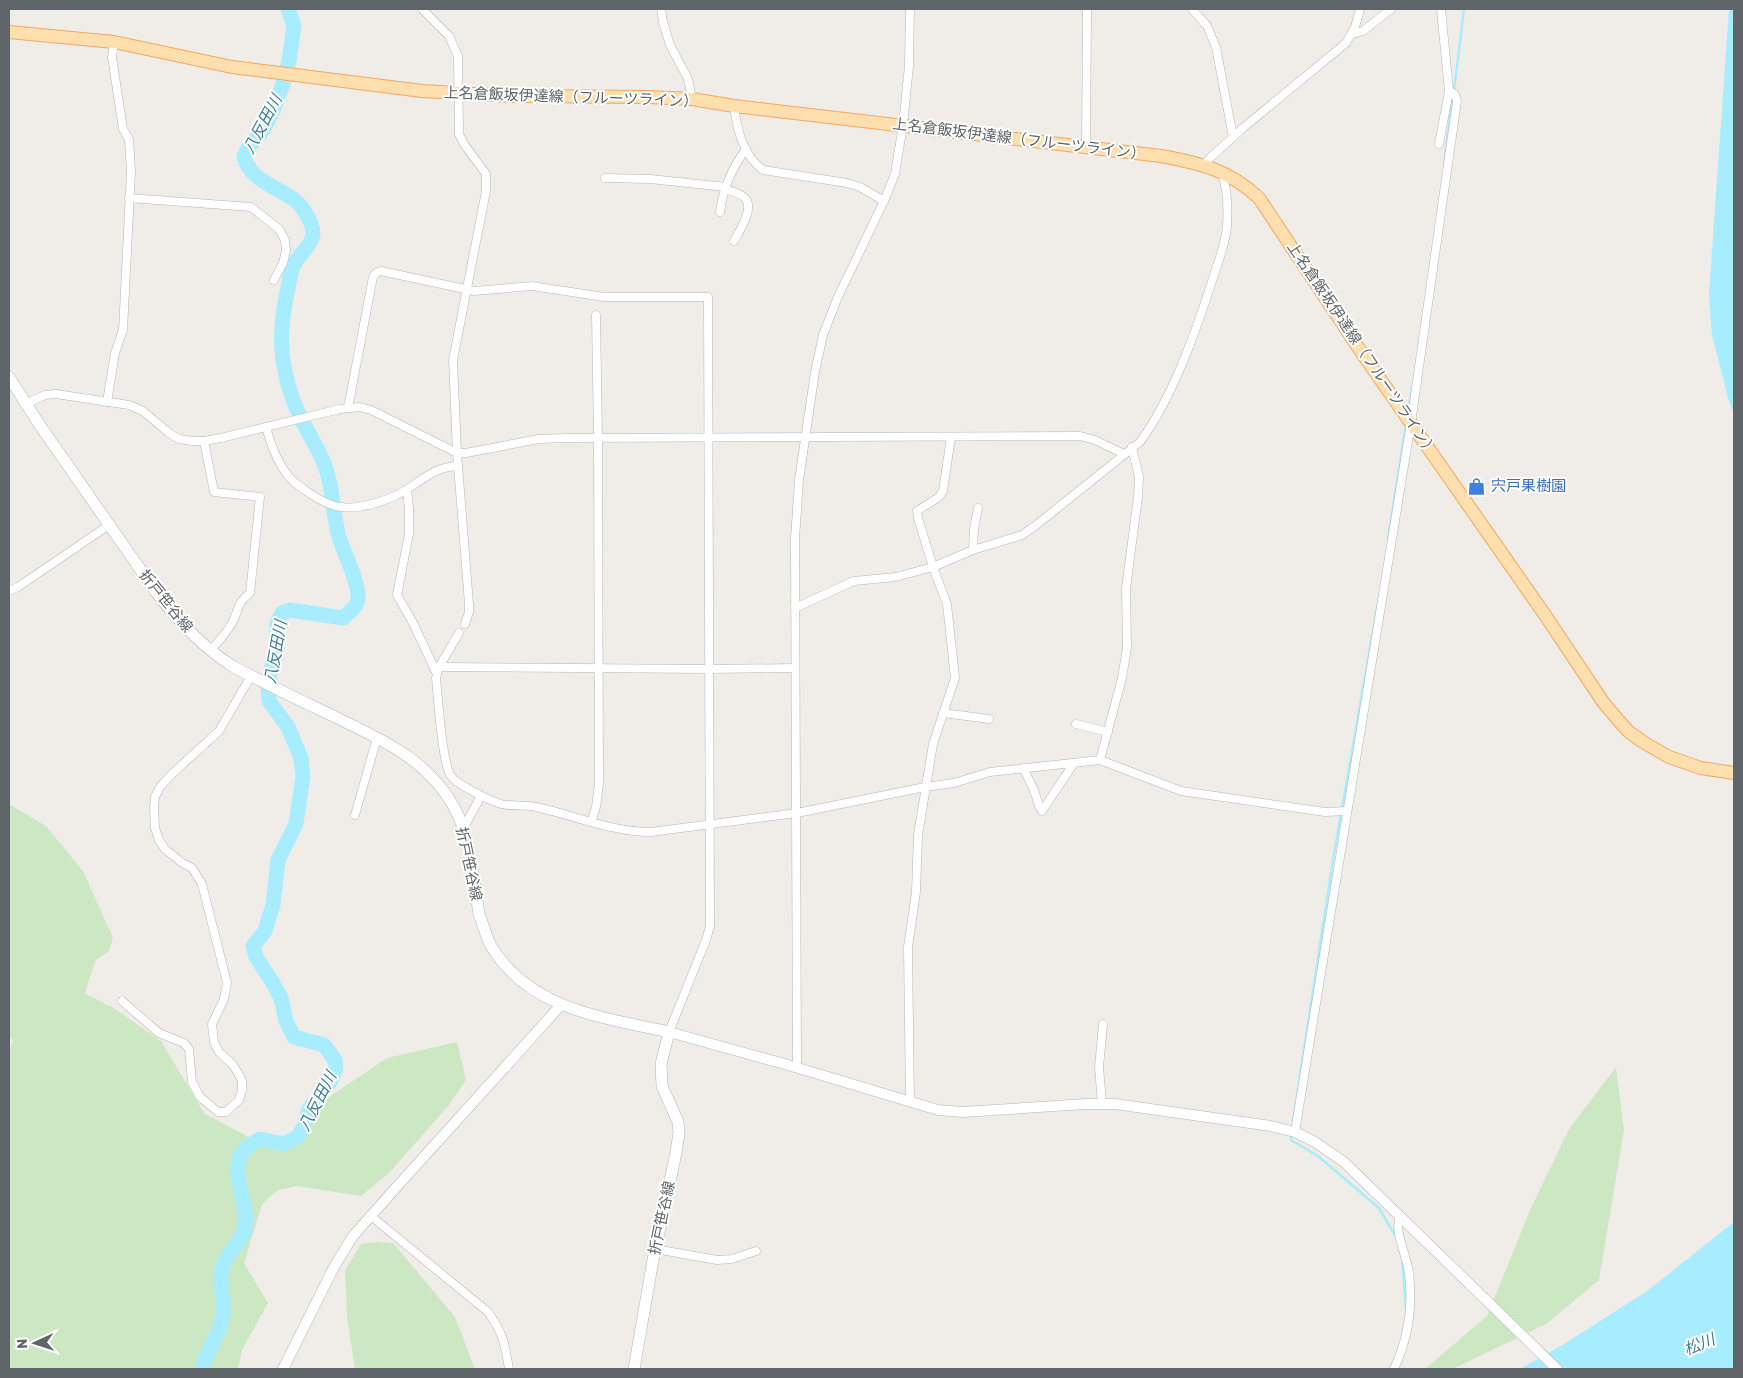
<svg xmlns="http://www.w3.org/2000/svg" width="1743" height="1378" font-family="Rubik,'Noto Sans JP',sans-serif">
<rect width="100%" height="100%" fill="#f0ece7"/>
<g fill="#cce8c3">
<path d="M9,804L46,826L83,871L113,938L109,951L95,961L85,993L117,1010L161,1041L204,1113L256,1141L300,1142L329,1097L387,1058L457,1042L466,1080L449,1105L389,1173L361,1196L297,1186L278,1190L262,1204L244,1263L268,1303L242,1350L238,1369H9V1052L13,1041L9,1036Z"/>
<path d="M1616,1067L1624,1130L1599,1280L1546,1324L1453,1369H1425L1487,1316L1531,1208L1569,1129Z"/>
<path d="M376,1242L393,1243L455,1317L475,1369H355L347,1317L345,1270L361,1244Z"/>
</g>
<g fill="#a8edff">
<path d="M1729,9H1734V414L1729,401L1712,335L1709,294Z"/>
<path d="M1734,1222V1366L1730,1369H1520L1564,1344L1647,1291Z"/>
</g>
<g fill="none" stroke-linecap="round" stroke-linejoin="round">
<g stroke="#a8edff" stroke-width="2.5">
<path d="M1454,91L1464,9"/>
<path d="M1444,165L1453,96"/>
<path d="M1408,413L1412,388"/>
<path d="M1388,539L1406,425"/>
<path d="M1292,1128L1333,860L1378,603"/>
<path d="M1291,1134V1140L1319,1157L1379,1208L1396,1237"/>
<path d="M1402,1256L1406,1310"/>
</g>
<path stroke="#a8edff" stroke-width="15" d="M203,1369V1364C210,1348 221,1331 223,1314C225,1299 218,1282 222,1268C227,1253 241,1243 245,1228C250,1206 229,1171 242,1153C247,1146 254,1143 260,1139L284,1144L298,1137L305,1124L309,1109L330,1082L336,1068L335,1060L324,1045L294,1037L286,1021L281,998L273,983L256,957L253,946L265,931L273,905L278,860L296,824L303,776L301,758L288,727L269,701L268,685L271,670L277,648V623L282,613L290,610L343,618C349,613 358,606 358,598C359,584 345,554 340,540C332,516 334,489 325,466C316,442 300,422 292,397C279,359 279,331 287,293C289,284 290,274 293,267C299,251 319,244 311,224C309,218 302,206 297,202C279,187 250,181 244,157L248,148L263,130L273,111L283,84L289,61L294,26L288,9"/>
<defs>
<g id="minor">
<path d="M422,9L449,36L458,56L459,134L464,144L486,174V191L453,360L457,453L469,604V612L465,624"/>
<path d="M661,9L663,22L670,45L688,79L692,99"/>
<path d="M1192,9L1207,26L1216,47L1233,137"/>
<path d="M1352,34L1363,31L1391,9"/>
<path d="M734,106C737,130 743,155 763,170L847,183L860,187L884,201"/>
<path d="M1439,144L1449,91L1441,9"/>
<path d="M1086,147L1087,9"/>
<path d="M1204,165L1210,158L1243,128L1346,43L1355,27L1360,9"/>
<path d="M605,178L650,179L726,187"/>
<path d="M725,189C731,191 739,193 744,197C756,207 739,231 734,241"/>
<path d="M129,198L251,207L279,229L285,240L286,251L283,263L274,280"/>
<path d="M720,212C723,189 732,168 746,149"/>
<path d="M107,402L115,353L123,330L131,172L129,139L123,129L112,57L114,42"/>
<path d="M25,404L45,395L56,394L129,405L143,411L169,433L179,439L192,441H204L221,438L340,409L360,407L371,410L457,453H466L539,439L567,438L1080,436L1095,440L1124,454"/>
<path d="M348,408L373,277L376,273L381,271L474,291L532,286L604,297H708L710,926L706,940L669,1032"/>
<path d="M266,427C270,442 275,457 284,470C290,480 299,486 309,493C318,499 330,506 341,507C359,510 381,502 397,495C420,484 430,467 458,466"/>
<path d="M204,441L214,492L260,497L250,593C237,604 240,605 234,619C229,631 219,641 210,651"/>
<path d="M407,490L409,508V534L397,595L413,623L437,674"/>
<path d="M973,550L974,529L978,508"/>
<path d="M9,591L18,587L109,525"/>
<path d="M795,608L854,581L896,577L933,567L973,550L1022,535L1035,526L1140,442C1173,397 1196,331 1213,278C1218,262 1226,243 1227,226C1228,210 1227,188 1222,173"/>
<path d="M459,633L439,667L436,678C438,697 442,764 451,776C457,785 491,801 501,804C512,807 525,804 536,807C574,815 611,832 651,832L797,813L925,787L954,783L990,772L1100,760L1181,791L1325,812L1347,811"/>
<path d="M439,667L709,669L795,668"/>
<path d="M943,713L989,719"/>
<path d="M1076,724L1108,732"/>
<path d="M1100,760L1122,678L1127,648L1126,588L1138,497L1139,477L1132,447"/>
<path d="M1023,768L1034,790L1039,806L1042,811L1074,763"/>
<path d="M355,815L377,738"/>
<path d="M591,822L596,807L599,784L598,438L596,315"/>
<path d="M463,829L481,796"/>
<path d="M122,1001L159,1033L184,1043L189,1049L192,1082L200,1097L218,1112H226L239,1100L242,1090V1081L238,1073L233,1065L219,1052L214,1042L212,1024L224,999L227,983L202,884L192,868L181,862L165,849L159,840L155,828L154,808L155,797L160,787L172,774L219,731L251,676"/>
<path d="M797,1068L795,539L799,480L815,372L823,335L837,299L884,201L895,174L903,125L909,66L910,9"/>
<path d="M910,1102L908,947L916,892L918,835L933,744L955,678L947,604L933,567L918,518L917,511L939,497L943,491L951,437"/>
<path d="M1102,1104L1099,1067L1103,1024"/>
<path d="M1295,1132L1411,423L1457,101L1455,94L1449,91"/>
<path d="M371,1216L488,1312C503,1333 505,1344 509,1369"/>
<path d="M655,1249L717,1260L732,1259L756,1251"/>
<path d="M1394,1369C1408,1339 1413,1307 1409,1274C1408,1257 1393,1231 1400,1217"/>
</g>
<g id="tertiary">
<path d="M669,1032L788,1065L938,1110L963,1112L1085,1104H1115L1271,1126L1295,1132L1315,1142L1344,1162L1557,1369"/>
<path d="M283,1369L334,1267L353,1236L402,1181L561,1005"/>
</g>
<path id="secondary" d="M9,377L39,424L156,592C178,621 203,648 234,667C265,683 297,699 329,714C378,738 426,757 454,807C470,835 474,882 479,914C483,924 486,936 491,946C530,1010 602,1017 669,1032L661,1064L662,1086L678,1122L679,1133L675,1158L653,1260L634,1369"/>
<path id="primary" d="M9,32L114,42L232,67L422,91L510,96L648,97L692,99L734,106L1161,156C1200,163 1229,170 1259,198L1364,356L1545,615L1603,702L1619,721L1629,732L1643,742L1669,757L1701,768L1734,773"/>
</defs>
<use href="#minor" stroke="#b2b6b9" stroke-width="9"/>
<use href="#tertiary" stroke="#b2b6b9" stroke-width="11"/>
<use href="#secondary" stroke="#b1b6b9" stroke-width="12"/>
<use href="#primary" stroke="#f3a75e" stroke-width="14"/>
<use href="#minor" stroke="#fff" stroke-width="8"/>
<use href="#tertiary" stroke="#fff" stroke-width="10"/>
<use href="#secondary" stroke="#fff" stroke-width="11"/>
<use href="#primary" stroke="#ffdfad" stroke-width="12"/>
</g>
<defs>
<symbol id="shop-bare" viewBox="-9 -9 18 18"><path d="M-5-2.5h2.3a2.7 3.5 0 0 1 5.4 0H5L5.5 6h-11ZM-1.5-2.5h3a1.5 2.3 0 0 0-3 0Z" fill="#3f7fe0" stroke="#fff" stroke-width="2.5" paint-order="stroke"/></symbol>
</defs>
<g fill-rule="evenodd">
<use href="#shop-bare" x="1464" y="474" width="25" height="25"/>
</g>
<g text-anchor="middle" stroke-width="4" stroke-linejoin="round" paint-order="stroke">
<g font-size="15" fill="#5e6467" stroke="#fff">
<text transform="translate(571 97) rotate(2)" y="5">上名倉飯坂伊達線（フルーツライン）</text>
<text transform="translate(1019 139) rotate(7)" y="5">上名倉飯坂伊達線（フルーツライン）</text>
<text transform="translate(1362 349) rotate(56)" y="5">上名倉飯坂伊達線（フルーツライン）</text>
<text transform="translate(166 601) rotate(51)" y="5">折戸笹谷線</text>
<text transform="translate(469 864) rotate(78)" y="5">折戸笹谷線</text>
<text transform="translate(662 1218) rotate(-78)" y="5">折戸笹谷線</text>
</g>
<g font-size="15" fill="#366cbe" stroke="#fff" text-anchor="start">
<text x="1491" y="491">宍戸果樹園</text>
</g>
<g font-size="16" font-style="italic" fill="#3a7e98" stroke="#fff">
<text transform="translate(262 124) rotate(-62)" y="6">八反田川</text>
<text transform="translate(275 652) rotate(-80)" y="6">八反田川</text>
<text transform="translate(317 1101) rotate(-63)" y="6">八反田川</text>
<text transform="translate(1699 1344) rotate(-22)" y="6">松川</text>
</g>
</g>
<rect width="1743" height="1378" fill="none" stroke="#5e6467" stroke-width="20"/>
<g transform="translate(35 1343) rotate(267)" stroke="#ffffff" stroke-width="4" paint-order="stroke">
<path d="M0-4L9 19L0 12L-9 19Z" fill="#5e6467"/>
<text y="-8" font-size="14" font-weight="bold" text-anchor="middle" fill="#5e6467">N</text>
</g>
</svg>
